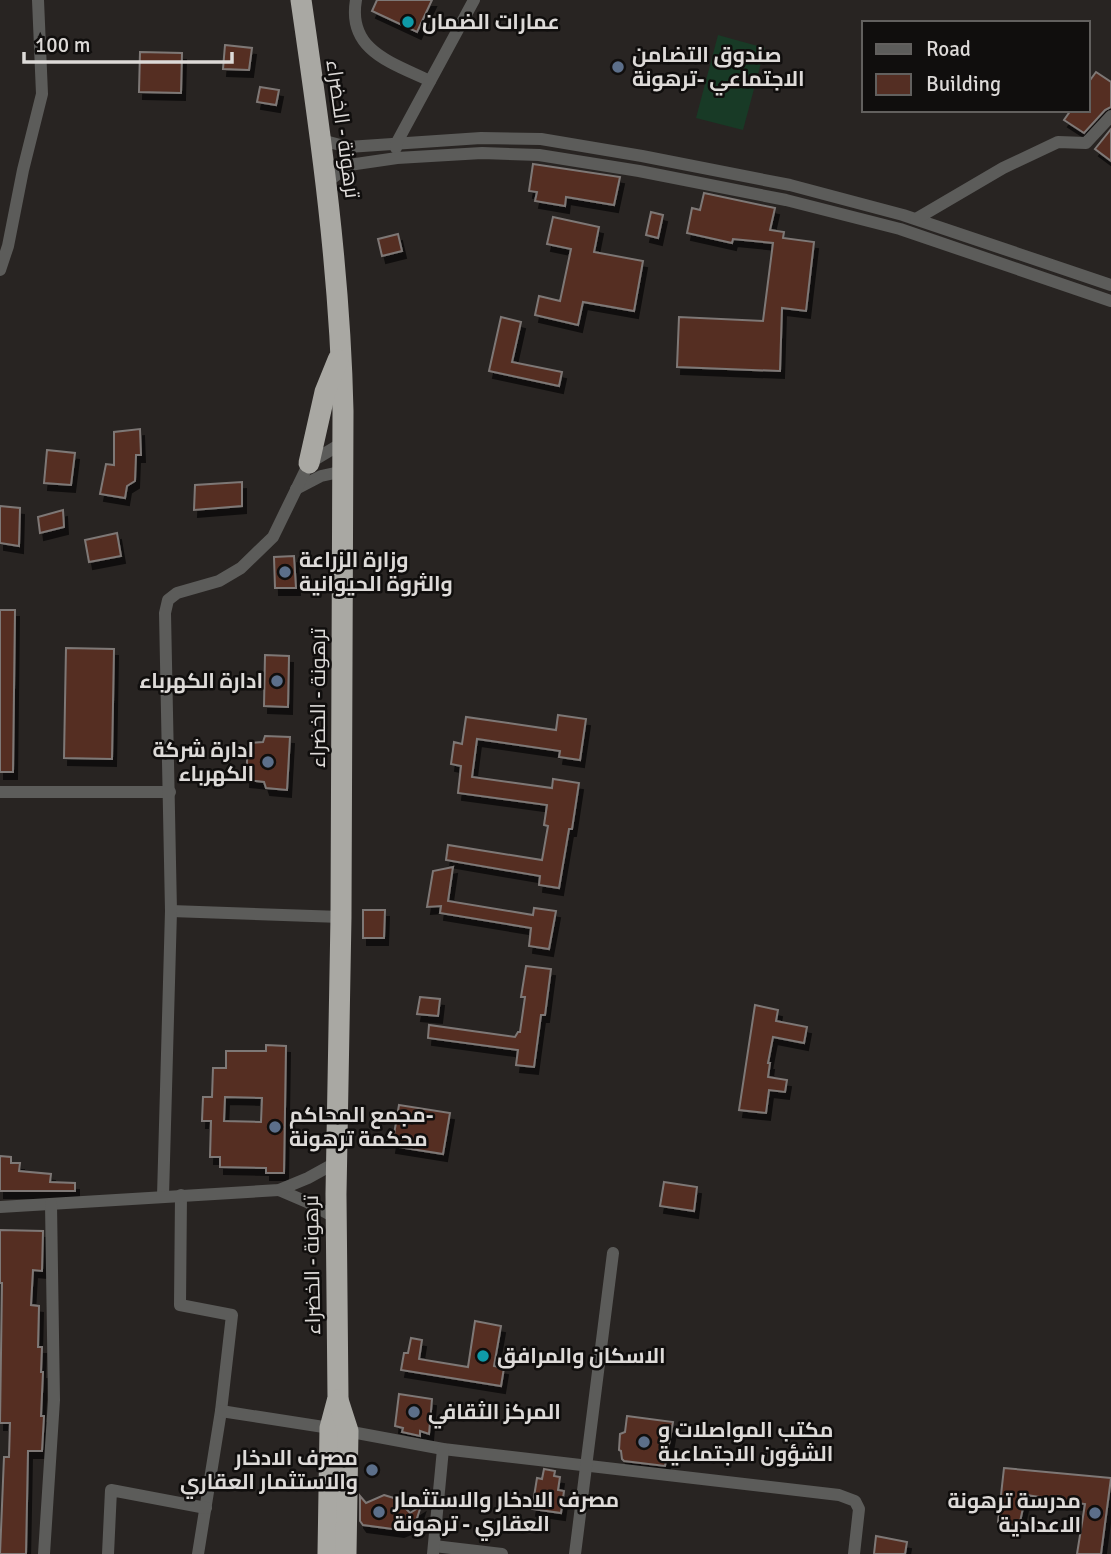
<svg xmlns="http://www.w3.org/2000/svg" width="1111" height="1554" font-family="Signika,Cairo,sans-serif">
<defs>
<filter id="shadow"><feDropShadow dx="4" dy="7" stdDeviation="0" flood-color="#0009"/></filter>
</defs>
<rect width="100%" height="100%" fill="#282422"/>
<path fill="#183a26" d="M718,35L765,48L743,130L696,118Z"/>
<g fill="#542e23" stroke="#7e7876" stroke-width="2" fill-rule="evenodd" filter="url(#shadow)">
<path d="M377,0H432L417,32L372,11Z"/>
<path d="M225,45L252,48L249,70L223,69Z"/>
<path d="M140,52L182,53L181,93L139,92Z"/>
<path d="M1096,72L1111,82V107L1105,110L1084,133L1064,120L1071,110H1088V83Z"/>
<path d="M260,87L279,90L276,105L257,102Z"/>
<path d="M1111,129V161L1095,149Z"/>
<path d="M533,164L620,177L614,205L566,197L565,206L535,201L537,192L529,191Z"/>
<path d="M704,193L775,208L770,230L784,232L783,238L814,242L806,311L782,308L780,371L677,367L679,317L763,321L773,243L733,239L732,243L687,233L692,208L700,210Z"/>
<path d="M651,212L663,215L658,238L646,235Z"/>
<path d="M553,217L599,227L594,252L643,261L634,311L583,302L578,325L535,315L539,296L560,301L571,249L547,244Z"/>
<path d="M398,234L402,251L382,256L378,239Z"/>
<path d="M501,317L521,322L512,362L562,372L559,386L489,371Z"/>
<path d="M140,429L141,455H136L135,481L127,486L125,498L100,494L106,464L114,465V432Z"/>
<path d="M47,450L75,453L71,485L44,483Z"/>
<path d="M242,482V506L194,510L195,485Z"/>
<path d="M0,506L20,508L19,546L0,543Z"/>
<path d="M63,510L64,527L40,533L38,517Z"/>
<path d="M117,533L121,556L89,562L85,540Z"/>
<path d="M294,556L296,588H275L274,557Z"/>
<path d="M0,610H15L13,772H0Z"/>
<path d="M66,648L114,649L112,759L64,758Z"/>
<path d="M265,655L289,656L288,707L264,706Z"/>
<path d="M558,715L586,719L580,760L559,757L560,751L477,739L472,777L552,788L553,779L579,783L572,829H569L559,888L539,885L540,876L446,860L448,845L542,860L548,826L544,825L547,805L458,793L461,766L451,764L454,742L462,744L466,717L556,730Z"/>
<path d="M265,736L290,737L287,790L266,788L264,782L246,780L248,743L263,742Z"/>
<path d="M453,867L448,901L533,915L534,908L556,911L549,949L529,946L531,928L440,913L441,906L427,907L433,871Z"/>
<path d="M363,910H385L384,938H363Z"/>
<path d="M526,966L551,969L545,1015H541L534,1067L516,1065L518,1050L428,1038L429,1025L515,1037L518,1032H520L525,997H521Z"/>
<path d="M420,997L440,999L438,1016L417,1014Z"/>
<path d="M755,1005L778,1010L776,1021L807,1027L804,1043L773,1037L768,1063H770L768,1077L787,1080L785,1092L769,1090L766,1113L739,1110Z"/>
<path d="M266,1045L286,1046L284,1173H266V1168L220,1167V1157H210L211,1121H202L203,1097H212L213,1068H226V1051H266ZM225,1097L262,1098L261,1122L224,1121Z"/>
<path d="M399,1105L450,1113L443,1154L392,1146Z"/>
<path d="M0,1156L11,1157V1163H20L19,1171L51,1174L50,1182L75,1183V1191H0Z"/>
<path d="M664,1182L697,1187L694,1211L660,1206Z"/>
<path d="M0,1230L43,1231L42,1271L33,1270L31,1305L39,1306L38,1347H42L41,1372H43L41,1416H44L42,1451H28L26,1554H0L4,1457H9L10,1423H0L2,1283H0Z"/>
<path d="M475,1321L501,1326L494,1366L504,1368L501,1386L401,1370L404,1353H408L411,1338L422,1340L419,1359L468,1367Z"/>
<path d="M399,1394L432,1399L429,1434L420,1431V1436L402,1432L403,1428L395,1426Z"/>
<path d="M627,1416L673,1422L665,1466L624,1461L622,1459L621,1451L619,1450L620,1434L625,1432Z"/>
<path d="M1004,1468L1111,1478L1101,1554H1077L1085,1504L1026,1495L1019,1526L998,1522Z"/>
<path d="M544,1469L555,1471L554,1476L560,1477L558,1490L564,1491L561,1513L532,1509L537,1478L542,1479Z"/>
<path d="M384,1495L397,1499L410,1513L421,1506L415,1524L400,1530L363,1525L360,1521V1496L366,1503Z"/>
<path d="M876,1536L907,1542L905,1554H874Z"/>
</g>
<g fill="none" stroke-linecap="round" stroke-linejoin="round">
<g stroke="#5c5c5a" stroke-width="12">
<path d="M356,0C347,51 393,63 430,81"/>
<path d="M321,140L348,147L481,138L541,139L642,156L790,185L903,215L1111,285"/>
<path d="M396,148V144L474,0"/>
<path d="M326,183L349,165L397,158L482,153L539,155L639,171L786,200L900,229L1111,301"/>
<path d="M916,219L1003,168L1058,142L1086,143L1111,116"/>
<path d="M0,270L8,246L23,170L42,94L38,0"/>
<path d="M296,489L321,476L344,471"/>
<path d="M0,792H170"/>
<path d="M171,911L341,917"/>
<path d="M279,1190L307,1202L336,1218"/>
<path d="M181,1195L180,1305L232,1315L221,1411L198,1554"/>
<path d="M163,1196L171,911L165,613L168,600L177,593L219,581L241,568L273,537L309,463L344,442"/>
<path d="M0,1207L279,1190L308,1178L337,1162"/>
<path d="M221,1411L330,1428L443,1449L839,1495L855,1501L859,1509L854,1554"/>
<path d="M434,1546L502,1554"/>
<path d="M44,1554L54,1400L51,1204"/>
<path d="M108,1554L111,1490L206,1508"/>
<path d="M433,1554L443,1449"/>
<path d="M575,1554L613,1253"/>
</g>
<g stroke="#a9a8a3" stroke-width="21">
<path d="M301,0C321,137 340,272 343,411L341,917L336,1194L338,1398L330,1428L328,1554"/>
<path d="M309,463L325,392L338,360"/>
<path d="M338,1400L348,1431L346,1554"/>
</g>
</g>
<g fill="#0f9aa8" stroke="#100e0d" stroke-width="2.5">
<circle cx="408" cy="22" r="7"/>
<circle cx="483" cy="1356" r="7"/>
</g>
<g fill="#5c6f8a" stroke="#100e0d" stroke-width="2.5">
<circle cx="618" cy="67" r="7"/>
<circle cx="285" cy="572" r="7"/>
<circle cx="277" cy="681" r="7"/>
<circle cx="268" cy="762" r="7"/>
<circle cx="275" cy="1127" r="7"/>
<circle cx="414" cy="1412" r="7"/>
<circle cx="644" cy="1442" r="7"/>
<circle cx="372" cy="1470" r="7"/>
<circle cx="379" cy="1512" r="7"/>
<circle cx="1095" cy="1513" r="7"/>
</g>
<g text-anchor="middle" stroke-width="5" stroke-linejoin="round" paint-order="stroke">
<g font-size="21" font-weight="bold" fill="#dddad8" stroke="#100e0d" text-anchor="start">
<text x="422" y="29">عمارات الضمان</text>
<text x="632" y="62">صندوق التضامن<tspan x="632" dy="24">الاجتماعي -ترهونة</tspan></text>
<text x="299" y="567">وزارة الزراعة<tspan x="299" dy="24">والثروة الحيوانية</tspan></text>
<text x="263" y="688" text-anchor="end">ادارة الكهرباء</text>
<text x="254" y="757" text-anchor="end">ادارة شركة<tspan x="254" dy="24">الكهرباء</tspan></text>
<text x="289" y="1122">مجمع المحاكم-<tspan x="289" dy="24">محكمة ترهونة</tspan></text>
<text x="497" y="1363">الاسكان والمرافق</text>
<text x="428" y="1419">المركز الثقافي</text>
<text x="658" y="1437">مكتب المواصلات و<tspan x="658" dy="24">الشؤون الاجتماعية</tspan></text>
<text x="358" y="1465" text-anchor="end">مصرف الادخار<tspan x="358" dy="24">والاستثمار العقاري</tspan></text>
<text x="393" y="1507">مصرف الادخار والاستثمار<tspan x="393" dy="24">العقاري - ترهونة</tspan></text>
<text x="1081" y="1508" text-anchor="end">مدرسة ترهونة<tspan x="1081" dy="24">الاعدادية</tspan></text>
</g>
<g font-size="21" fill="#dddad8" stroke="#100e0d">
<text transform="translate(343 129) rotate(82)" y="7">ترهونة - الخضراء</text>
<text transform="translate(318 698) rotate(-90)" y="7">ترهونة - الخضراء</text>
<text transform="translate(312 1265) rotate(-91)" y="7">ترهونة - الخضراء</text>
</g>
</g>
<rect x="862" y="21" width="228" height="91" fill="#100e0d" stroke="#62605e" stroke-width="2"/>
<rect x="876" y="44" width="35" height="10" fill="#5c5c5a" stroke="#62605e" stroke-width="2"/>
<text x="926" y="56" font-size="21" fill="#dddad8">Road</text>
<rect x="876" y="74" width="35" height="21" fill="#542e23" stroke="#62605e" stroke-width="2"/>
<text x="926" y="91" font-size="21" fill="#dddad8">Building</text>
<path d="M24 52v10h208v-10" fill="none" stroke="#dddad8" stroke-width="3.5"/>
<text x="35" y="52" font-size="21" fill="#dddad8" stroke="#100e0d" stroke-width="5" paint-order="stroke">100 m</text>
</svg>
